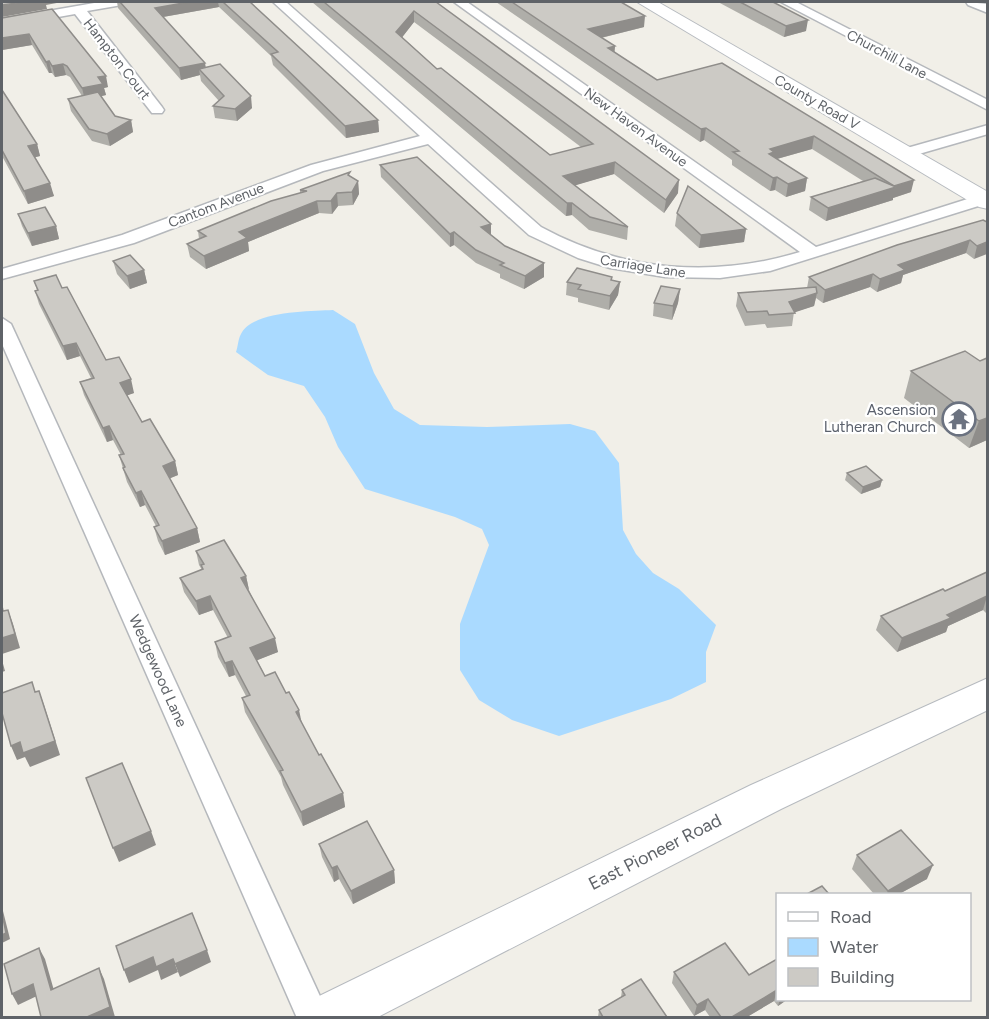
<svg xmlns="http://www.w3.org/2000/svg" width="989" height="1019" font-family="Figtree,sans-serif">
<rect width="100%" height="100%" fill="#f1efe8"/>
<path fill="#aadaff" d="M333,310L355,324L374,373L394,409L420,425L487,427L570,424L595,431L619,463L623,530L636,554L653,573L679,589L716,625L706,652V682L671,699L559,736L512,720L479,700L460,670V624L489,545L482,529L455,517L365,489L338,447L325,417L304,386L268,375L236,352C238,347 238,339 241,334C252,311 310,311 333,310Z"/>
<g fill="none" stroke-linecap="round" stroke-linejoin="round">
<defs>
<g id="street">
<path d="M100,2H124L122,5L87,11L162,107L164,110L162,113H152L75,14L2,27V19Z"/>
<path d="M273,2H286L541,227C622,271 712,279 800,252L454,2H467L816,247L977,196L988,195V203L770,271L720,278L665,277L610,268L578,258L529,235L428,144L323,171L134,243L2,279V269L122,235L311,165L420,136Z"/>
<path d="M781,2H796L988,100V110Z"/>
<path d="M966,2L988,4V13L968,5Z"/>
<path d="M988,125V134L905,158L897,153L900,150Z"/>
<path d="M2,318L11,324L330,1018H297L2,344Z"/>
</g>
<g id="secondary">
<path d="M637,2H658L988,192V209L979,207Z"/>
<path d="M988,678V710L781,809L376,1018H302L309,1001L751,785Z"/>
</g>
</defs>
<use href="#street" stroke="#b5b8bc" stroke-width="3"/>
<use href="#secondary" stroke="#b6babf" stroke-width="2"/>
<use href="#street" fill="#fff" fill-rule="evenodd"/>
<use href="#secondary" fill="#fff" fill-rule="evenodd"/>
</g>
<g fill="#afaea9" fill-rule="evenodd">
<path d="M117,2H250L378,120L379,132L346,138L273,65L271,56L219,7L163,17L205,63V68L252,108L237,121L215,118L213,106L219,101L201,81L200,75L181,80L118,8Z"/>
<path d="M312,2H436L678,193L664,213L614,174L575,185L628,227L627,240L589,230L572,215L566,216ZM414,22L581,147L550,155L437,69L402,37Z"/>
<path d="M496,2H621L644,27L601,38L615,46L614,52L657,80L722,63L911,192L893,198V200L826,221L809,210L811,197L863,181L812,149L777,159L807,178L805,191L786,197L775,190L770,191L732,165V160L704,140L700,142Z"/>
<path d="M718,2H773L806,31L784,37Z"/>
<path d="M52,9L108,87L104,88L106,95L101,96L115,116L131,120L133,132L110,146L92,141L71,111L68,99L82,96L70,77L66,75L55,77L52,73H49L32,45L2,50V18Z"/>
<path d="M2,90L37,144L40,156L35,157L54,196L28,204L2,156Z"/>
<path d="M380,165L491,224V235L505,246L544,263V277L524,289L500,278V274L476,263L454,245L450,247L381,177Z"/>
<path d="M350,176L358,181L359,194L353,205L338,206L332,214L319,213L248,242L249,251L206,269L190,257L187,244L199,239L198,231L300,193V190Z"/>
<path d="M677,213L746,229L744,242L699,248L675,226Z"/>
<path d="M18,214L56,226L59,239L32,246L22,226Z"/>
<path d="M987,222L974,259L966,253L903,275L901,283L877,292L870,287L823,303L816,298L814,306L794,312L792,326L767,328L765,324L745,326L736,306L738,293L807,288L809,277Z"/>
<path d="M113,261L144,270L147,283L130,289L117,274Z"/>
<path d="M612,280L620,282L618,295L609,310L578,302V298L566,295L567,282Z"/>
<path d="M34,281L62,288L106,360L134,393L127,395L142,422L175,461L178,475L170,478L197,528L200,542L165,555L158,541L154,527L156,526L145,505L140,507L127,482L119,455H121L113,440L107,442L84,395L80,382L91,378L80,356L67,360L39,304L35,291L37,290Z"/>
<path d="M680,289L678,303L672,320L653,316L654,303Z"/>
<path d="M980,361L987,440L969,448L904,398L911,371Z"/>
<path d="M847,473L882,480L880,487L861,494L845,480Z"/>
<path d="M196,551L246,576L249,590L278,652L257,660L265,676L301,722L319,755L343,793L345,807L303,826L283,785L281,777L245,712L242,698L246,696L235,675L229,677L218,657L215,642L228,638L213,610L199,615L184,592L180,578L202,570L199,565Z"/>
<path d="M987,572V614L983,610L948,626L946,632L897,652L876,630L881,616L945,591Z"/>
<path d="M319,844L394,870L395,883L353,904L339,879L334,882L322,857Z"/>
<path d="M857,855L927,879L899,894H874L852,869Z"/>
<path d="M777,959V999H788L778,1006L774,1001L747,1017H710L705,1010L694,1016L672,983L674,972L749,975Z"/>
<path d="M622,990L667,1017H598L599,1010L621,997Z"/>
</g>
<g fill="#8f8d8a">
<path d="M24,2H62L46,5L47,9L2,17V5Z"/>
<path d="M189,2H218L219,7L157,18L155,8Z"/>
<path d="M414,11V22L397,44L396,32Z"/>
<path d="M645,16L644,27L588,41V29Z"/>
<path d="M808,20L806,31L784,37L786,26Z"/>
<path d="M29,34L32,45L2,50V38Z"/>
<path d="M615,46L614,58L608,48Z"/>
<path d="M49,61L52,73H49L46,62Z"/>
<path d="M205,63L207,74L199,69L200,75L181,80L179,68Z"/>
<path d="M63,64L66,75L55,77L52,66Z"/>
<path d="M106,76L108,87L104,88L106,95L85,100L82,88L98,77Z"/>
<path d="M251,96L252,108L237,121L235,109Z"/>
<path d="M131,120L133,132L110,146L107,134Z"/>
<path d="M378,120L379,132L346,138L345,126Z"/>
<path d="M706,128L704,140L700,142L701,129Z"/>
<path d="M814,136L812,149L773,160L767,166L770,149Z"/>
<path d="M37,144L40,156L32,158L28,146Z"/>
<path d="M615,162L614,174L563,189V176Z"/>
<path d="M777,177L775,190L770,191L773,178Z"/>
<path d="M807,178L805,191L786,197L788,184Z"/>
<path d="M679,180L678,193L664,213L666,200Z"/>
<path d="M914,180L911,192L893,198V200L826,221L828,208L894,186Z"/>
<path d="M358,181L359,194L353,205L352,192Z"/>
<path d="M50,183L54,196L28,204L24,191Z"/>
<path d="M337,193L338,206L332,214L331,201Z"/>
<path d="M317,201L319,213L248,242L249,251L206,269L204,256L239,232Z"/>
<path d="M567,203H572V215L566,216Z"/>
<path d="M491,224V237L481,227Z"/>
<path d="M56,226L59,239L32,246L28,233Z"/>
<path d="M746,229L744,242L699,248L701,235Z"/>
<path d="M454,232V245L450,247V234Z"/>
<path d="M970,240L966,253L903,275L901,283L877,292L880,279L898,265Z"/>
<path d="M987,242V254L974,259L977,246Z"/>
<path d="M544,263V277L524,289L525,276Z"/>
<path d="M144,270L147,283L130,289L127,276Z"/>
<path d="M873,274L870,287L823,303L825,290Z"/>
<path d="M620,282L618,295L609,310L610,296Z"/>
<path d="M680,289L678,303L672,320L673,306Z"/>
<path d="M817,293L814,306L793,313L789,302Z"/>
<path d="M76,343L80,356L67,360L63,346Z"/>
<path d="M131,379L134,393L123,397L120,383Z"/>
<path d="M987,418V440L969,448L979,421Z"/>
<path d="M109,426L113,440L107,442L103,428Z"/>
<path d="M175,461L178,475L166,480L163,466Z"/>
<path d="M882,480L880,487L861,494L863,487Z"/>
<path d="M141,491L145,505L140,507L136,493Z"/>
<path d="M197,528L200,542L165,555L162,541Z"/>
<path d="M246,576L249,590L241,578Z"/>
<path d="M210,596L213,610L199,615L196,601Z"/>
<path d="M987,596L983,610L948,626L946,632L897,652L902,638L947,615Z"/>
<path d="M8,610L13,624L20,648L2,654V638Z"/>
<path d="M275,638L278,652L253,662L250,648Z"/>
<path d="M2,660L5,671L2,672Z"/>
<path d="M232,661L235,675L229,677L225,663Z"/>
<path d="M39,691L44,705L60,755L30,767L25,757L17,760L11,746Z"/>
<path d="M299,710L302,724L296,712Z"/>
<path d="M343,793L345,807L303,826L301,812Z"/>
<path d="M151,831L156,845L119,862L113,848Z"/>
<path d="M933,865L927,879L899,894H887L888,891Z"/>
<path d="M337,866L339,879L334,882L332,868Z"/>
<path d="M394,870L395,883L353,904L351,891Z"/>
<path d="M2,908L3,911L10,939L2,943Z"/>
<path d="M39,948L45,959L57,1001L51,990Z"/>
<path d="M207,950L211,962L180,977L175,964Z"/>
<path d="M153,957L173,959L178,972L161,980L158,970L129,983L124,970Z"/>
<path d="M99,968L104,979L115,1017H87Z"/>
<path d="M33,984L39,995L18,1005L12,994Z"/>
<path d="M777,990L774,1001L747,1017H732Z"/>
<path d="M708,999L705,1010L694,1016L697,1005Z"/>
<path d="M780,999H788L778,1006Z"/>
</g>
<g fill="#cccac5" stroke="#8f8d8a" stroke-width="1.5" fill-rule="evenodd">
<path d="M2,2H24L2,5Z"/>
<path d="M120,2H189L155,8L205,63L179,68Z"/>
<path d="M223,2H250L378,120L345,126L271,54L278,52Z"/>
<path d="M324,2H436L679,180L666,200L615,162L563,176L628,227L590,217L572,203H567ZM414,11L593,144L550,155L441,68L437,69L396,32Z"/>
<path d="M512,2H621L645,16L588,29L615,46L608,48L657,80L722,63L914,180L894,186L814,136L770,149L774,152L769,154L807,178L788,184L777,177L773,178L733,152L739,151L706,128L701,129Z"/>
<path d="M740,2H773L808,20L786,26Z"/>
<path d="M52,9L106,76L98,77L103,84L82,88L67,66L63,64L52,66L49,61L46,62L29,34L2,38V18Z"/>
<path d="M220,64L251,96L235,109L213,106L224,96L199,69Z"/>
<path d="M2,90L37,144L28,146L50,183L24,191L2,150Z"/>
<path d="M98,92L115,116L131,120L107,134L89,129L68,99Z"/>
<path d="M417,157L491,224L481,227L505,246L544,263L525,276L500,265L504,263L476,250L454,232L450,234L380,165Z"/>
<path d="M350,172L348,175L358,181L352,192L337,193L331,201H317L239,232L247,238L204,256L187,244L206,236L198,231L271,201L307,191L300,190Z"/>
<path d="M875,178L896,187L828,208L811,197Z"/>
<path d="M688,186L746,229L701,235L677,213Z"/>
<path d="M45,207L56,226L28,233L18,214Z"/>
<path d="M983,220L987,222V242L977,246L970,240L898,265L905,270L880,279L873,274L825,290L809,277L897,245Z"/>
<path d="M130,255L144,270L127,276L113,261Z"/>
<path d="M577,268L612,277L611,280L620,282L610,296L578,289L581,285L567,282Z"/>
<path d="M56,275L62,288L67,287L106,360L119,357L131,379L120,383L142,422L150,419L175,461L163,466L197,528L162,541L154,527L159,525L141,491L136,493L123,468L125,467L119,455L124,454L109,426L103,428L80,382L94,378L76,343L63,346L35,291L38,290L34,281Z"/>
<path d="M661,286L680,289L673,306L654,303Z"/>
<path d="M816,287L817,293L789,302L795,313L769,315L767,311L747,312L738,293Z"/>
<path d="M965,351L980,361L987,358V418L979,421L911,371Z"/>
<path d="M866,466L882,480L863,487L847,473Z"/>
<path d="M224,540L246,576L241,578L275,638L250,648L265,676L275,672L286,693L289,692L299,710L296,712L319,755L321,754L343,793L301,812L280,771L283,770L242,698L250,695L232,661L225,663L215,642L231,636L210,596L196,601L180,578L203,569L201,565L204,564L196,551Z"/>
<path d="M987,572V596L947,615L951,618L902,638L881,616L943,589L945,591Z"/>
<path d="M2,606L3,611L8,610L15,634L2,638Z"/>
<path d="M32,682L35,692L39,691L55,741L23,753L20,742L11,746L2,713V693Z"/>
<path d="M122,763L151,831L113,848L86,778Z"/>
<path d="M367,821L394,870L351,891L337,866L332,868L319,844Z"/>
<path d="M901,830L933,865L888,891L857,855Z"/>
<path d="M822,886L829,894H807Z"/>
<path d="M2,913L6,933L2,935Z"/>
<path d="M192,913L207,950L175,964L173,959L156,967L153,957L124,970L116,946Z"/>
<path d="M725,943L749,975L777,959V990L732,1017H721L708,999L697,1005L674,972Z"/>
<path d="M39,948L51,990L99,968L110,1007L87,1017H41L33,984L12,994L4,964Z"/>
<path d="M641,979L667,1017H603L599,1010L625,995L622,990Z"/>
</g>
<defs>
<symbol id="temple-ring" viewBox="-11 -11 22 22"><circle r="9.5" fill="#fff" stroke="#6b7280" stroke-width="1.5"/><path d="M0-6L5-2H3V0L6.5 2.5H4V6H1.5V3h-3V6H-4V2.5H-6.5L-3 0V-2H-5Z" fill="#6b7280"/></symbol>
</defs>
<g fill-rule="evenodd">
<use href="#temple-ring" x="940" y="400" width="38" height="38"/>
</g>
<g text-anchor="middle" stroke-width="4.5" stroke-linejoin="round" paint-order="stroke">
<g font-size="14" fill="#5f6368" stroke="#fff">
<text transform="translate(887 54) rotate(28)" y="5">Churchill Lane</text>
<text transform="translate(117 59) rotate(52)" y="5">Hampton Court</text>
<text transform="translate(817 102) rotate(30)" y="5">County Road V</text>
<text transform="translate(636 127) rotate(36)" y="5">New Haven Avenue</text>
<text transform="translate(216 205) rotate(-21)" y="5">Cantom Avenue</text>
<text transform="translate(643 266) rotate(9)" y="5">Carriage Lane</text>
</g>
<g font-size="15" fill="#5b616d" stroke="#fff" text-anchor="end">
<text x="936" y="415">Ascension<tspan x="936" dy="17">Lutheran Church</tspan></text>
</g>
<g font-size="15" fill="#5f6368" stroke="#fff">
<text transform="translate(158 671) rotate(66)" y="5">Wedgewood Lane</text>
</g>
<g font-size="18" fill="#5f6368" stroke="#fff">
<text transform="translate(655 852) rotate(-27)" y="6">East Pioneer Road</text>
</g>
</g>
<rect width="989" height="1019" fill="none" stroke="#5f6368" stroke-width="6"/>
<rect x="776" y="893" width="195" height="108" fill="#ffffff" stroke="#bfc1c3" stroke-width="1.5"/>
<rect x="788" y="912" width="30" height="9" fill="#ffffff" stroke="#bfc1c3" stroke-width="1.5"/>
<text x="830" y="923" font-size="18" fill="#5f6368">Road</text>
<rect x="788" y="938" width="30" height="18" fill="#aadaff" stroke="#bfc1c3" stroke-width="1.5"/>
<text x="830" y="953" font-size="18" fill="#5f6368">Water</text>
<rect x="788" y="968" width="30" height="18" fill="#cccac5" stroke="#bfc1c3" stroke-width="1.5"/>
<text x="830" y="983" font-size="18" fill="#5f6368">Building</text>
</svg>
